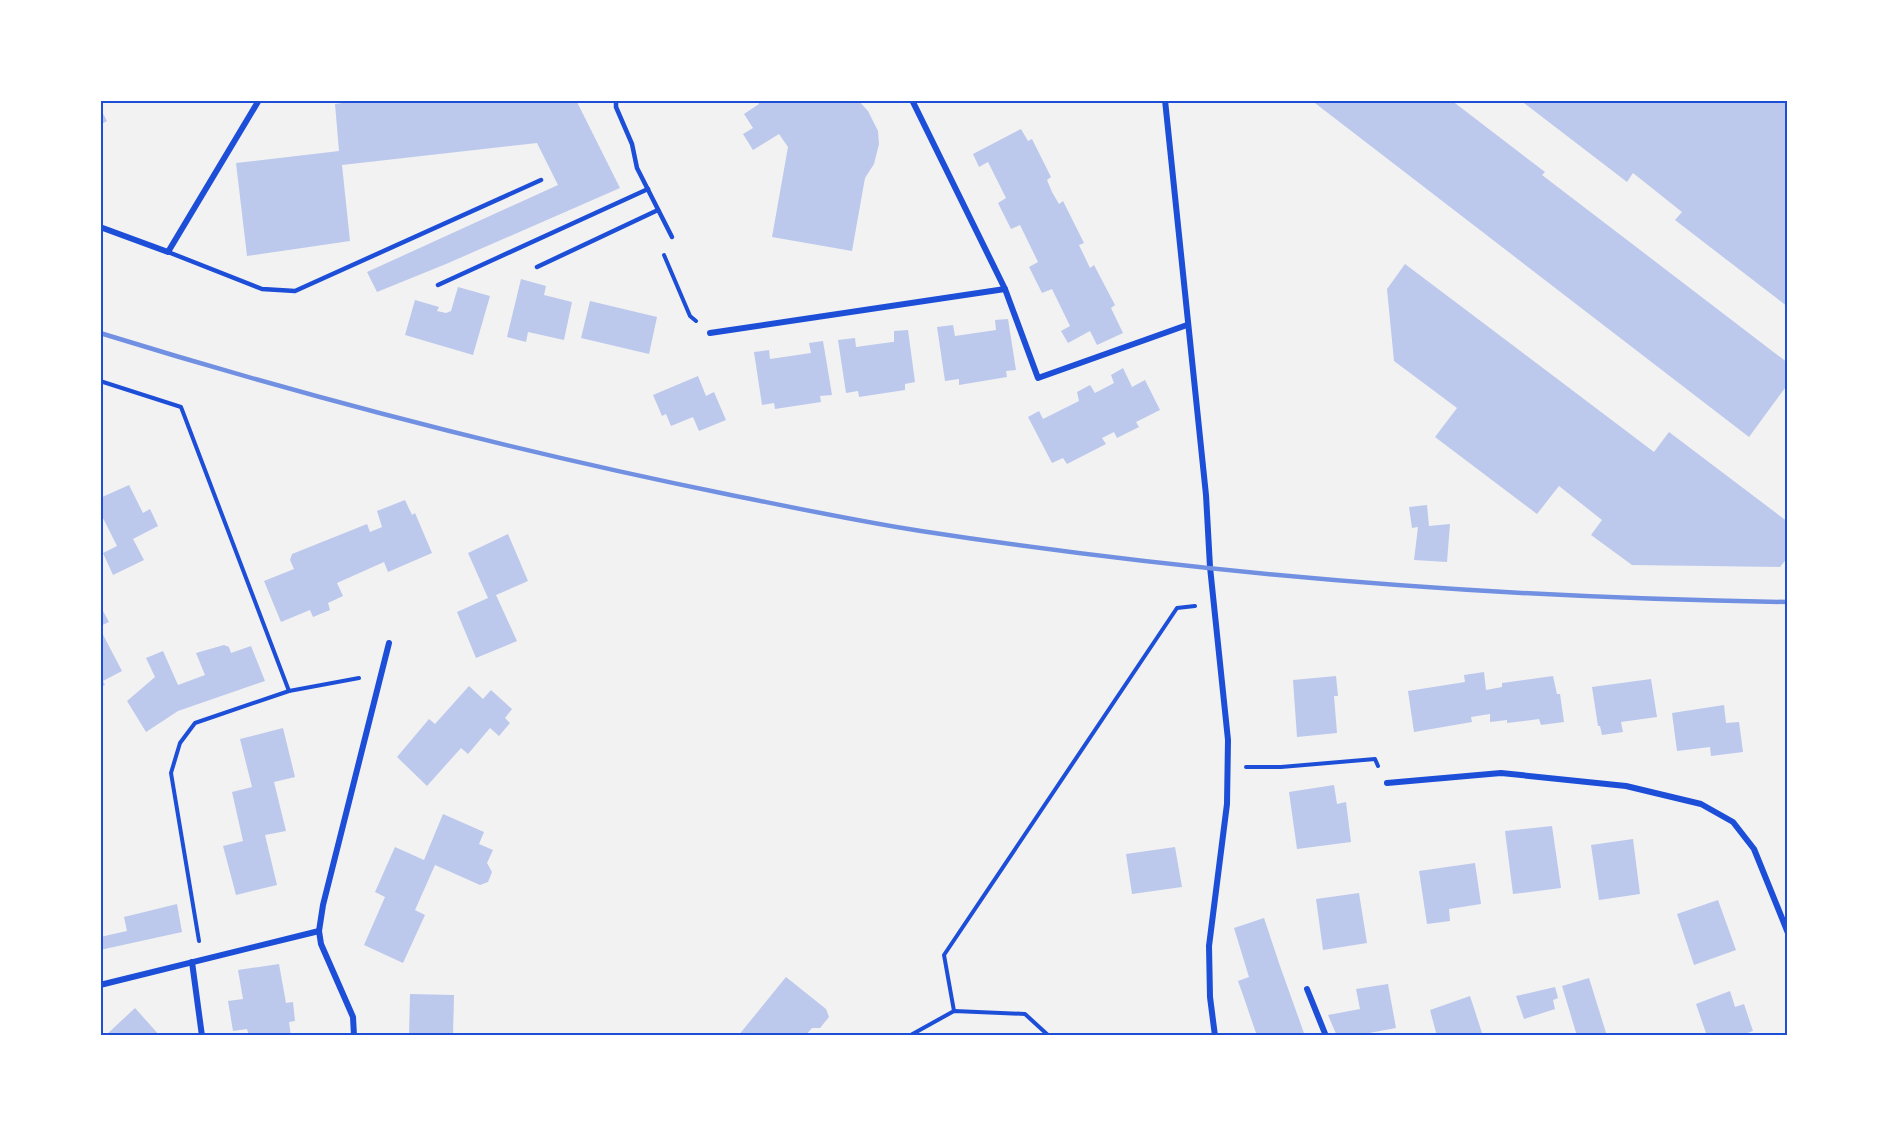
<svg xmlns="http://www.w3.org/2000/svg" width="1888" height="1136" font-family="'DM Sans',sans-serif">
<rect width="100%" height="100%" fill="#f2f2f2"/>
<g fill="#bdc9ec">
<path d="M364,100H576L620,188L446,264L377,292L367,272L558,185L537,143L342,165L350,241L247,256L236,163L339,151L335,104Z"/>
<path d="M757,100H858L868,111L878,131L879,144L874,164L865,178L852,251L772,237L788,147L779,134L753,150L743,134L753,128L744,114L759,104Z"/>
<path d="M1311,100H1451L1545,172L1542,175L1788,363V384L1749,437Z"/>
<path d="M1520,100H1788V307L1675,220L1682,212L1633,173L1627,182Z"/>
<path d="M100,108L107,121L100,125Z"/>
<path d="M1021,129L1028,141L1032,139L1051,177L1047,180L1052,192L1059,204L1063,201L1084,243L1079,245L1090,268L1094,265L1115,305L1111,308L1123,333L1097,345L1090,331L1068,343L1061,331L1070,326L1052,289L1042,293L1029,267L1038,262L1020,225L1011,229L998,203L1006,198L988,162L979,167L973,154Z"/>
<path d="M1405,264L1654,452L1669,432L1788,522V557L1780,567L1632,565L1591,535L1602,520L1559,486L1537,514L1435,437L1457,408L1394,361L1387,289Z"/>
<path d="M521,279L546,286L544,295L572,302L564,340L528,332L526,342L507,337Z"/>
<path d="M458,287L490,296L473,355L405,335L415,300L439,307L437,311L446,313L451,311Z"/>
<path d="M590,301L657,317L649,354L581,338Z"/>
<path d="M1008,319L1016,370L1006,371L1007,377L959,385V379L945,381L937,327L953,325L955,336L996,330L995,320Z"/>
<path d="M908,330L915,382L905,384V390L859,397L858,391L846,393L838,340L855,338L856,347L892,342H894V331Z"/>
<path d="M823,341L832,395L820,396L821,402L775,409L774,403L762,405L754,352L769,350L770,359L811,353L809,343Z"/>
<path d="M1123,368L1132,387L1145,380L1160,410L1136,422L1139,427L1117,438L1114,432L1102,438L1106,444L1067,464L1063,458L1052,463L1028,417L1039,411L1043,419L1079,401L1077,392L1090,385L1095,393L1114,383L1111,375Z"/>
<path d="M698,376L706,396L714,392L726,420L699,431L693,417L671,426L666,414L662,416L653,395Z"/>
<path d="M129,485L143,513L150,509L158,526L133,539L144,560L113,575L103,553L117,546L100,512V498Z"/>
<path d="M405,500L412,515L415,513L432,553L388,572L384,562L337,583L343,596L328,603L330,610L313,617L310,610L281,622L264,581L294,569L290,560L292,554L367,524L370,532L382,527L377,511Z"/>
<path d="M1427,505L1429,526L1450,524L1447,562L1414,560L1418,527L1412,528L1409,507Z"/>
<path d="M508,534L528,581L496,595L517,641L476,658L457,612L488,598L468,553Z"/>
<path d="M103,611L109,622L100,626V612Z"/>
<path d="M100,629L122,671L103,681L105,685L100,687Z"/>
<path d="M224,645L229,647L231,653L251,646L265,681L178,711L146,732L127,701L155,677L146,658L163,651L178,685L205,675L196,653Z"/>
<path d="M1484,672L1486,690L1502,687V683L1553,676L1557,694H1560L1564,722L1541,725L1539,719L1507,723V720L1490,722V714L1471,717L1472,722L1414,732L1408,691L1465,682L1464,675Z"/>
<path d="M1336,676L1338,696H1334L1337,733L1297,737L1293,680Z"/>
<path d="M1651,679L1657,717L1621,722L1623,732L1602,735L1600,726H1598L1592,687Z"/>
<path d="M469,686L483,699L491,690L512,709L505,718L510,723L499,736L490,728L468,754L461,748L427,786L397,757L429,719L435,724Z"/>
<path d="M1724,705L1726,723L1739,722L1743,752L1711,756L1710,747L1677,751L1672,713Z"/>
<path d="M283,728L295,777L274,782L286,831L265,835L277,885L236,895L223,846L243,841L232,792L252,787L240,739Z"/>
<path d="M1334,785L1337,804L1346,802L1351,842L1297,849L1289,792Z"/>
<path d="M443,814L484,832L479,844L493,850L487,863L492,872L488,882L480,885L435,865L415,910L425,915L403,963L364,945L385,897L375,892L395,847L424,860Z"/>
<path d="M1552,826L1561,888L1513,894L1505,831Z"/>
<path d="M1633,839L1640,894L1599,900L1591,845Z"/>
<path d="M1175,847L1182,887L1132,894L1126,854Z"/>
<path d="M1475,863L1481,904L1449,909L1450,921L1427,924L1419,871Z"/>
<path d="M1359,893L1367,943L1323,950L1316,899Z"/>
<path d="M1718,900L1736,950L1694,965L1677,914Z"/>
<path d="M177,904L182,932L100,950V937L127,931L124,917Z"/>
<path d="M1264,918L1280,966L1305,1036H1257L1243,995L1238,981L1249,977L1234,928Z"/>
<path d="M279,964L286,1003L293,1002L295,1021L289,1022L291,1036H249L247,1029L233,1031L228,1001L243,999L238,970Z"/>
<path d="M786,977L826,1009L829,1017L820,1028H812L805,1036H738Z"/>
<path d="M1589,978L1607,1036H1577L1562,986Z"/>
<path d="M1388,984L1396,1028L1353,1036H1337L1328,1015L1360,1009L1356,989Z"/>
<path d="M1555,987L1558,998L1553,1000L1555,1009L1524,1019L1516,996Z"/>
<path d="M1730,991L1735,1007L1744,1004L1753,1031L1739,1036H1707L1696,1004Z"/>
<path d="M410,994L454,995L453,1036H409Z"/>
<path d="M1470,996L1483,1036H1437L1430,1010Z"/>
<path d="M135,1008L160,1036H105Z"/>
</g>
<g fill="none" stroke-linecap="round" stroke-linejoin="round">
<g stroke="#1d4ed8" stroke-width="4">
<path d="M664,255L690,316L696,321"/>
<path d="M100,381L181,407L289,691"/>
<path d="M1246,767H1281L1375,759L1378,766"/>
<path d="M199,941L171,773L180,743L195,723L289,691L359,678"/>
<path d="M954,1011L944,955L1177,608L1195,606"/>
<path d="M909,1036L954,1011L1025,1014L1049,1036"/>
</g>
<g stroke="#1d4ed8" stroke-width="4.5">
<path d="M616,100V107L632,144L637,168L672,237"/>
<path d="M168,252L262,289L295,291L541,180"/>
<path d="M537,267L658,210"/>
<path d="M438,285L648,189"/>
</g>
<g stroke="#1d4ed8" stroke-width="6">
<path d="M912,100L1005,289L1038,378L1187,325"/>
<path d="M1165,100L1206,495L1210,567L1228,740L1227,804L1209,946L1210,997L1215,1036"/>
<path d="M100,227L168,252L259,100"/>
<path d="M710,333L1005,289"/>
<path d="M1387,783L1501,773L1626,786L1701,804L1733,822L1754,849L1788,933"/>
<path d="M192,962L202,1036"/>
<path d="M100,985L319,931"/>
<path d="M1307,989L1326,1036"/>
<path d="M354,1036L353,1017L321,944L319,931L323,905L389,643"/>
</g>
<path stroke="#7290e2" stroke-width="4.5" d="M100,333C307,397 514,451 726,494C791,507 856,521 921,531C1207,575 1498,598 1788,602"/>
</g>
<rect width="1888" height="1136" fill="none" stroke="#ffffff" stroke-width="204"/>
<rect x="102" y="102" width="1684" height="932" fill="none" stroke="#1d4ed8" stroke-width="2"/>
</svg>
